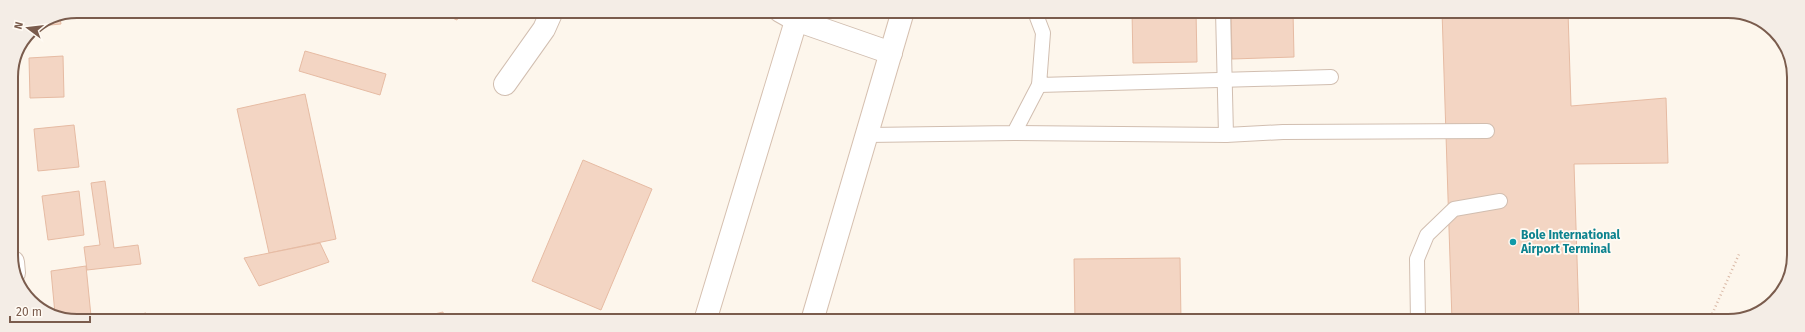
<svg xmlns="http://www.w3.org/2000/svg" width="1805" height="332" font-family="'Fira Sans',sans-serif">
<rect width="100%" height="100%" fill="#fdf6ec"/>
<g fill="#f3d5c3" stroke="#e6bba3">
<path d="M436,11H461L457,20Z"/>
<path d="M1132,11H1196L1197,62L1133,63Z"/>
<path d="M1231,11H1293L1294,57L1232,59Z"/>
<path d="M1442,11L1568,12L1571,106L1666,98L1668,163L1574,164L1579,321H1452Z"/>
<path d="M60,18L61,24L40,26Z"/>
<path d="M305,51L386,74L380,95L299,71Z"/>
<path d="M63,56L64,97L30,98L29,58Z"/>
<path d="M305,94L336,239L269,253L237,109Z"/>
<path d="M74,125L79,167L38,171L34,129Z"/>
<path d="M583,160L652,189L601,310L532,281Z"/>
<path d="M105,181L114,248L138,245L141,264L87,270L84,247L100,245L91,183Z"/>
<path d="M79,191L84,235L48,240L42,196Z"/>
<path d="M320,243L329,262L259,286L244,258Z"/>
<path d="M1180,258L1181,321H1075L1074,259Z"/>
<path d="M86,266L91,316L65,319L55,314L51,271Z"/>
<path d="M443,312L445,321L408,320Z"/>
<path d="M146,313L147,320H121V318Z"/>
</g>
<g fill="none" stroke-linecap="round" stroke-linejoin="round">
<defs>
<g id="service">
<path d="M1223,11L1226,135"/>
<path d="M1035,12L1043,33L1039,85L1331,77"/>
<path d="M1014,133L1226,135L1283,132L1487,131"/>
<path d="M868,135L1014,133L1039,85"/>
<path d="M1418,321L1417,259L1427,235L1454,209L1500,201"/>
</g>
<g id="minor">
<path d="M780,11L796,20L891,53"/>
<path d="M505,84L544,29L552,11"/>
<path d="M13,262L14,273"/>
</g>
<g id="secondary">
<path d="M705,321L799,11"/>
<path d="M812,321L903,11"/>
</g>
</defs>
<use href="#service" stroke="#d1beb0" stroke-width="16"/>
<use href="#minor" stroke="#d1beb0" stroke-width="24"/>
<use href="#secondary" stroke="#d6c0b0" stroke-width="24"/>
<path stroke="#d9b8a5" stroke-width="2.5" stroke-dasharray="1 3" stroke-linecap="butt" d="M1709,321L1740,252"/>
<use href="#service" stroke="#fff" stroke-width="14"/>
<use href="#minor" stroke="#fff" stroke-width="22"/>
<use href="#secondary" stroke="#fff" stroke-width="22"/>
</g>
<circle fill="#0f9aa8" stroke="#fffaf3" stroke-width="1.5" cx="1513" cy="242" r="4"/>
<g text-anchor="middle" stroke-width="3.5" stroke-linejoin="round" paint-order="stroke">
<g font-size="12" font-weight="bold" fill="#0d838f" stroke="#fffaf3" text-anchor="start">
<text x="1521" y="239">Bole International<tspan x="1521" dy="14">Airport Terminal</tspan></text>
</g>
</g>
<path d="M0 0H1805V332H0ZM77 18H1728A59 59 0 0 1 1787 77V255A59 59 0 0 1 1728 314H77A59 59 0 0 1 18 255V77A59 59 0 0 1 77 18Z" fill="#f4ede6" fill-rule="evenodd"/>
<path fill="none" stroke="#7a5c4d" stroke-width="2" d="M77 18H1728A59 59 0 0 1 1787 77V255A59 59 0 0 1 1728 314H77A59 59 0 0 1 18 255V77A59 59 0 0 1 77 18Z"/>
<g transform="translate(28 28) rotate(285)" stroke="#fffaf3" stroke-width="3" paint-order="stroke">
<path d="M0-3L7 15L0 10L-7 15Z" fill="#7a5c4d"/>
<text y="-6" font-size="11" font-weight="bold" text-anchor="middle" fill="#7a5c4d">N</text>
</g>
<path d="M10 316v6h80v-6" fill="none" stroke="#7a5c4d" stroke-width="2"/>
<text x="16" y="316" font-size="12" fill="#7a5c4d" stroke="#fffaf3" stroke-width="3" paint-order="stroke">20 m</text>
</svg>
